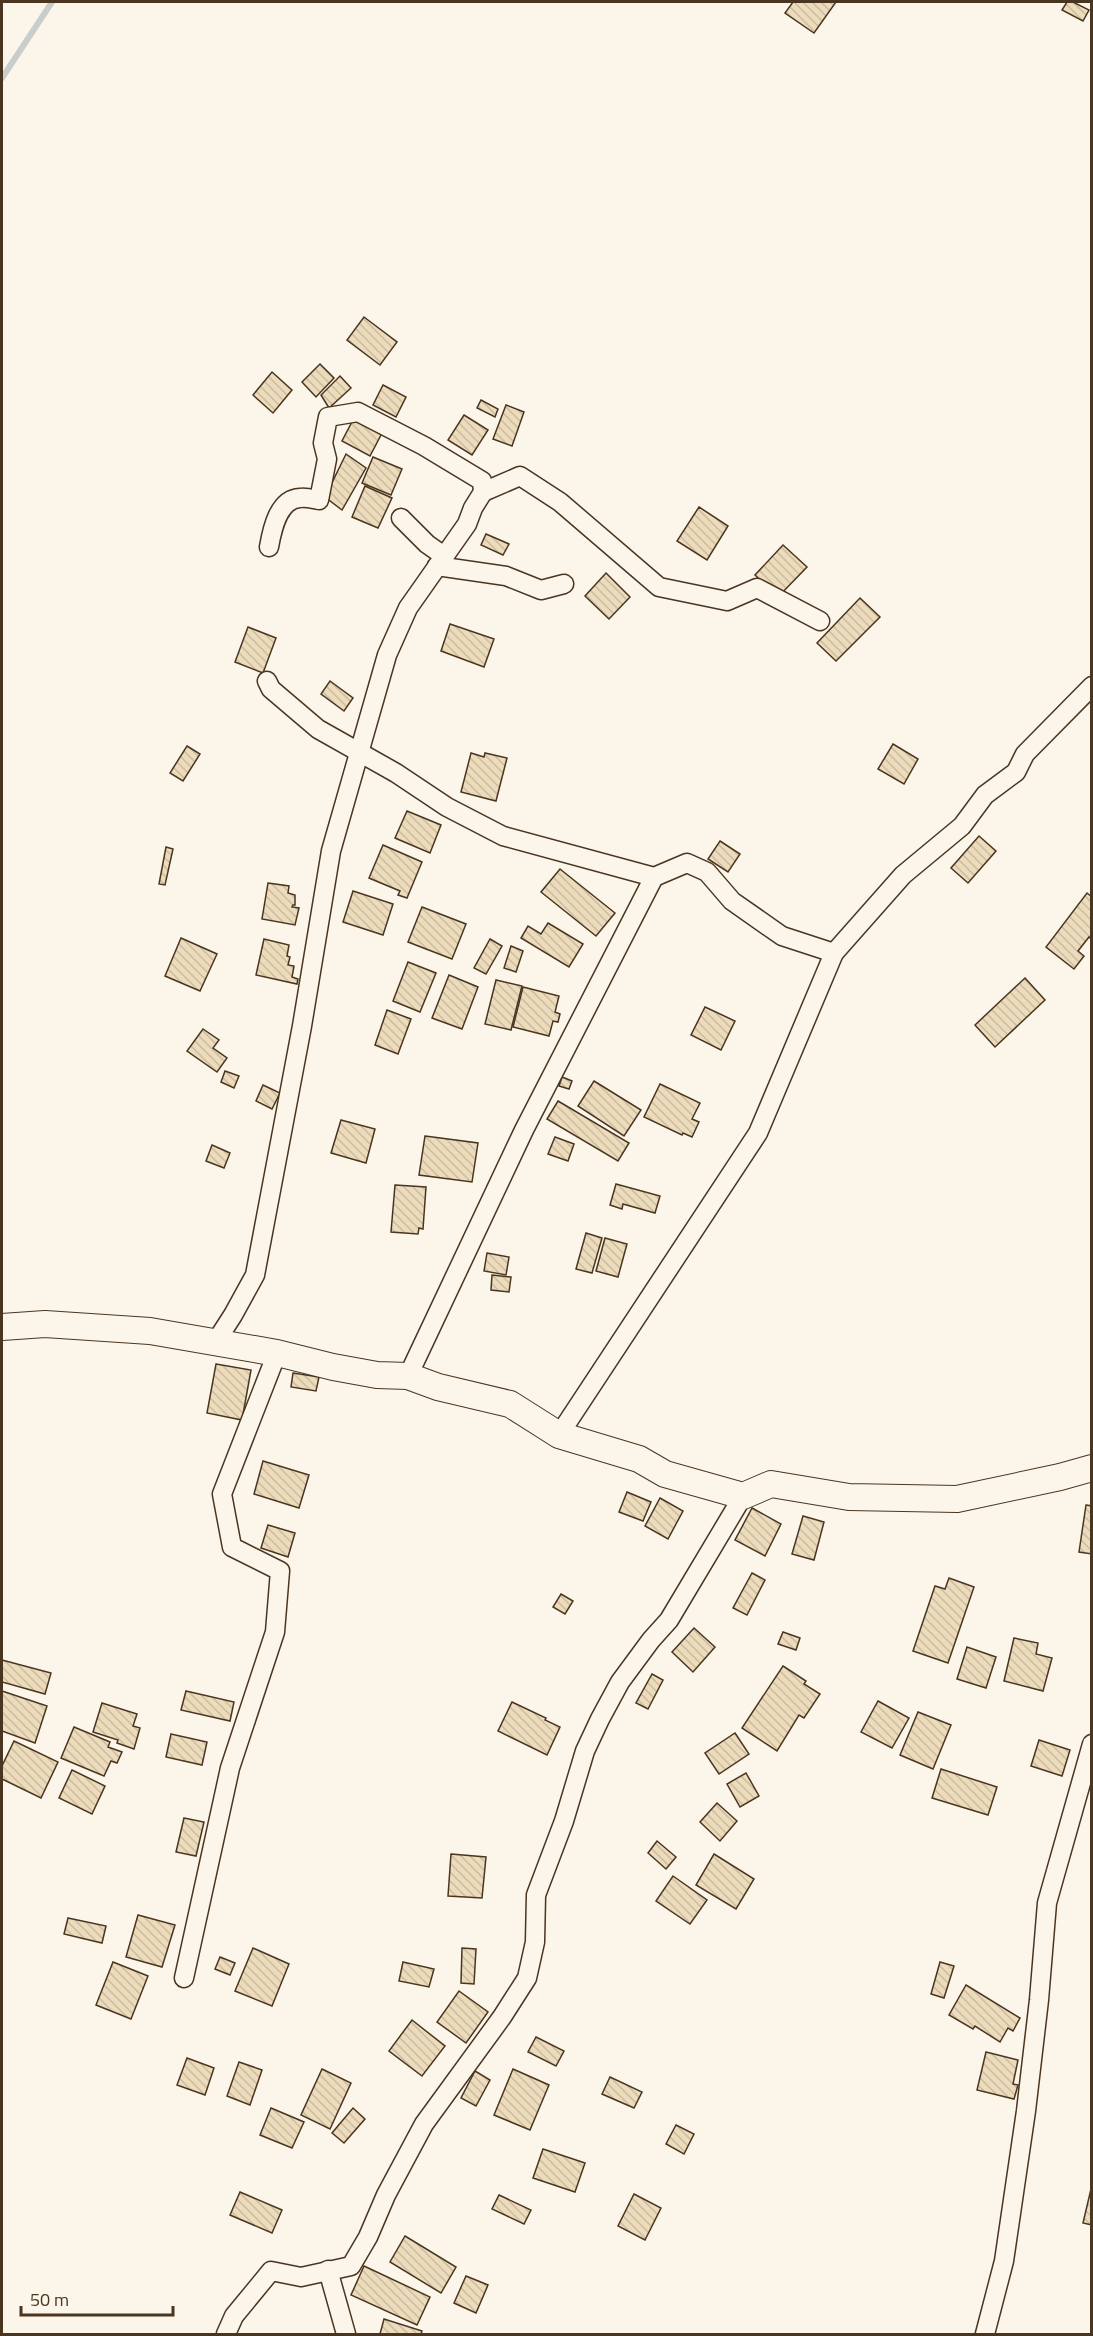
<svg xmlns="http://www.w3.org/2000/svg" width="1093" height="2336" font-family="'Titillium Web',sans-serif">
<defs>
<pattern id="building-back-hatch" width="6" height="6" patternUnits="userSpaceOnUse" patternTransform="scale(1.5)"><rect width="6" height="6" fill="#ecdcbc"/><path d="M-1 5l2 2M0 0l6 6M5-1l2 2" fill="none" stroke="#ccbda1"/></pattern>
</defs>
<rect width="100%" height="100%" fill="#fbf6e9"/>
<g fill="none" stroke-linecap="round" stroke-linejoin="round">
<path stroke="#c9cecd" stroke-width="6" d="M2,78L52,2"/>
</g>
<g fill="url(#building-back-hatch)" stroke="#4a3520" stroke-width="1.5">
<path d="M793,2H836L814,33L785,13Z"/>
<path d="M1067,2H1073L1089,10L1083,21L1062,10Z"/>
<path d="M364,317L397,342L380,365L347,340Z"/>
<path d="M320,364L334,378L316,397L302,382Z"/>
<path d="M272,372L292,390L273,413L253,395Z"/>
<path d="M340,376L351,388L329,408L321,395Z"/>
<path d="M383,385L406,397L396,417L373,405Z"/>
<path d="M481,400L498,409L495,417L477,408Z"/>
<path d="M506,405L524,412L512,446L493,439Z"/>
<path d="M464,415L488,430L472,455L448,440Z"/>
<path d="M354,418L382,433L370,456L342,441Z"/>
<path d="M346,454L366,468L342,510L325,497Z"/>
<path d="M373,457L402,469L391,495L362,483Z"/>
<path d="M365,486L392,498L378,528L352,517Z"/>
<path d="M699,507L728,526L707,560L677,541Z"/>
<path d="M486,534L509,544L503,555L481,545Z"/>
<path d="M783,545L807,567L778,597L755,575Z"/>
<path d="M606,573L630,597L609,619L585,596Z"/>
<path d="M860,598L880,617L836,661L817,643Z"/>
<path d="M450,624L494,639L484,667L441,651Z"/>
<path d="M248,627L276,638L263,673L235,662Z"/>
<path d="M330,681L353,698L344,711L321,694Z"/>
<path d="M893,744L918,759L904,784L878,769Z"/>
<path d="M187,746L200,754L183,781L170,773Z"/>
<path d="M471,753L484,757L485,753L507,758L496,801L461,792Z"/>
<path d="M407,811L441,825L430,853L395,838Z"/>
<path d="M979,836L996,851L968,883L951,868Z"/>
<path d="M720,841L740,854L728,872L708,859Z"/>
<path d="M383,845L422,862L407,898L398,895L400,891L369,878Z"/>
<path d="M166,847L173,849L165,885L159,884Z"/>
<path d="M560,869L615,913L596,936L541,892Z"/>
<path d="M268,883L289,886L288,893L295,895V905H293L292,907L299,908L295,925L262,919Z"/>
<path d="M353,891L393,904L383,935L343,922Z"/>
<path d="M1087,893L1092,897V940L1089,937L1078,951L1084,956L1074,969L1046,947Z"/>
<path d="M422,907L466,924L452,959L408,942Z"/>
<path d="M548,923L583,944L569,967L521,938L528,926L541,934Z"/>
<path d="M181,938L217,954L200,991L165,976Z"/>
<path d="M264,939L289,945L287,956L290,957L288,965L294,966L292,977L298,979L297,984L256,975Z"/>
<path d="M490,939L502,946L486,974L474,968Z"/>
<path d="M511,946L523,951L516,972L504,968Z"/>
<path d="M408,962L436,973L420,1012L393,1001Z"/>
<path d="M449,975L478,987L462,1029L432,1018Z"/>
<path d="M1025,978L1045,1000L995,1047L975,1025Z"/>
<path d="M496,980L522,986L511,1030L485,1024Z"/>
<path d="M523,987L559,996L555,1012L560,1014L558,1022L553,1021L549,1036L513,1027Z"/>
<path d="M705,1007L735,1021L721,1050L691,1035Z"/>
<path d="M387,1010L411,1019L398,1054L375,1045Z"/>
<path d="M203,1029L219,1040L213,1048L227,1058L217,1072L187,1051Z"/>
<path d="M225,1071L239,1076L234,1088L221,1082Z"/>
<path d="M562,1077L572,1081L569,1089L559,1086Z"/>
<path d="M594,1081L641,1110L624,1136L578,1106Z"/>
<path d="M660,1084L700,1103L692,1119L699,1122L692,1137L683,1133L682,1135L644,1117Z"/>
<path d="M263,1085L280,1093L272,1109L256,1101Z"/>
<path d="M558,1101L629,1143L618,1161L547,1119Z"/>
<path d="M341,1120L375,1129L366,1163L331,1153Z"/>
<path d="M425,1136L478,1143L472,1182L419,1175Z"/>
<path d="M555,1137L574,1144L568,1161L548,1154Z"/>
<path d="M212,1145L230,1153L224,1168L206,1161Z"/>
<path d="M616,1184L660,1196L655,1213L623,1204L622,1209L610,1205Z"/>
<path d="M395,1185L426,1187L423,1229L419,1228L418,1234L391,1232Z"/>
<path d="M586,1233L602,1238L592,1273L576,1269Z"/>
<path d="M605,1238L627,1244L618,1277L596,1271Z"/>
<path d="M487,1253L509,1257L506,1275L484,1271Z"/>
<path d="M492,1275L511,1277L509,1292L491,1290Z"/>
<path d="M216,1364L251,1370L242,1420L207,1413Z"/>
<path d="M293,1373L319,1377L316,1391L291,1387Z"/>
<path d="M263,1461L309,1475L299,1508L254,1494Z"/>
<path d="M627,1492L651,1502L643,1521L619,1512Z"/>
<path d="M660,1498L683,1511L668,1539L645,1526Z"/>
<path d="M1086,1505L1092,1506V1554L1079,1552Z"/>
<path d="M752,1508L781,1524L765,1556L735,1540Z"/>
<path d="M803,1516L824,1522L814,1560L792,1554Z"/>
<path d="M268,1525L295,1533L288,1557L261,1548Z"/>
<path d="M752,1573L765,1580L747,1615L733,1608Z"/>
<path d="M949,1578L974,1587L948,1663L913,1651L935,1586L945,1589Z"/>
<path d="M561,1594L573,1601L565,1614L553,1607Z"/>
<path d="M694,1628L715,1647L693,1672L672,1652Z"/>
<path d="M783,1632L800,1638L796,1650L778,1644Z"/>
<path d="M1014,1638L1038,1643L1036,1654L1052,1658L1043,1691L1004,1681Z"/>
<path d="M967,1647L996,1657L986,1688L957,1679Z"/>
<path d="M2,1660L51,1673L45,1694L2,1682Z"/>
<path d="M783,1666L806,1681L804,1684L820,1694L804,1718L799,1715L777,1751L742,1728Z"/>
<path d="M652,1674L663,1680L648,1709L636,1703Z"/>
<path d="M2,1691L47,1706L35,1743L2,1731Z"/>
<path d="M186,1691L234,1702L230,1721L181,1710Z"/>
<path d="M878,1701L909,1718L892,1748L861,1732Z"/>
<path d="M512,1702L546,1718L545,1720L560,1727L547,1755L498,1731Z"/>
<path d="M102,1703L137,1714L133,1726L140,1728L134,1749L117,1743L118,1740L93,1732Z"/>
<path d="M918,1712L951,1725L933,1769L900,1755Z"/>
<path d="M74,1727L110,1742L108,1747L122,1752L117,1763L111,1761L104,1776L61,1758Z"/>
<path d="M735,1733L749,1754L719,1774L705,1753Z"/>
<path d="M171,1734L207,1742L202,1765L166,1757Z"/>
<path d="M1039,1740L1070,1750L1062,1776L1031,1766Z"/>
<path d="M14,1741L58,1762L41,1798L2,1779V1766Z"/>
<path d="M941,1769L997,1787L988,1815L932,1798Z"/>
<path d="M72,1770L105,1786L92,1814L59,1798Z"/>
<path d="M746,1773L759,1796L740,1807L727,1784Z"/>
<path d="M717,1803L737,1821L720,1841L700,1822Z"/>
<path d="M184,1818L204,1822L196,1856L176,1852Z"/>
<path d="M657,1841L676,1857L666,1869L648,1853Z"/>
<path d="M451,1854L486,1857L482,1898L448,1896Z"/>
<path d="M714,1854L754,1879L736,1909L696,1885Z"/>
<path d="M673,1876L707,1900L690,1924L656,1901Z"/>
<path d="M138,1915L175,1925L162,1967L126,1957Z"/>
<path d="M68,1918L106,1926L102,1943L64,1934Z"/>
<path d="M253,1948L289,1964L272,2006L235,1991Z"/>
<path d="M462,1948L476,1949L474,1984L461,1983Z"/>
<path d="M220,1957L235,1963L230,1975L215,1969Z"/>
<path d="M113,1962L148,1976L131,2019L96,2005Z"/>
<path d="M403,1962L434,1969L429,1987L399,1981Z"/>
<path d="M940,1962L954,1966L944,1998L931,1994Z"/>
<path d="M966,1985L1020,2018L1013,2031L1008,2028L1000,2042L975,2026L973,2029L949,2015Z"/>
<path d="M459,1991L488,2012L466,2043L437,2022Z"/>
<path d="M412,2020L445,2046L422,2076L389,2051Z"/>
<path d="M536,2037L564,2051L556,2066L528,2052Z"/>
<path d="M986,2052L1018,2060L1013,2084L1018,2085L1014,2099L977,2090Z"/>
<path d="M187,2058L214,2068L205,2095L177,2085Z"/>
<path d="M239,2062L262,2070L250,2105L227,2096Z"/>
<path d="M322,2069L351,2083L330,2129L301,2115Z"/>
<path d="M513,2069L549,2085L530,2130L494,2115Z"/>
<path d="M475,2071L490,2080L476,2106L461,2098Z"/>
<path d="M610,2077L642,2092L634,2108L602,2094Z"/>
<path d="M271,2108L304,2122L292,2148L260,2135Z"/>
<path d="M353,2108L365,2119L344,2143L332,2133Z"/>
<path d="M676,2125L694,2134L684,2154L666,2144Z"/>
<path d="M543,2149L585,2163L575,2192L533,2178Z"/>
<path d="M1091,2189H1092V2225L1083,2223Z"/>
<path d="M240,2192L282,2210L272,2233L230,2215Z"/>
<path d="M634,2194L661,2208L645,2240L618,2226Z"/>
<path d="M499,2195L531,2210L524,2224L492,2209Z"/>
<path d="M405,2236L456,2267L441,2293L390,2262Z"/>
<path d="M364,2266L430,2297L417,2325L351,2295Z"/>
<path d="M466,2276L488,2285L476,2313L454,2303Z"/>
<path d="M384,2319L422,2331L421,2334H380Z"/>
</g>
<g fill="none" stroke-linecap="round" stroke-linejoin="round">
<defs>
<g id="street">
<path d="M483,492L520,476L560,502L659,587L727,601L757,588L820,621"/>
<path d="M401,518L427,544L444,556"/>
<path d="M437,566L506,576L541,590L564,584"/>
<path d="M267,681L271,689L318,729L396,773L447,807L503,836L654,877L687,863L707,872L732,901L782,936L834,953"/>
<path d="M215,1343L233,1315L255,1275L302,1026L331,851L387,655L408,608L467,524L473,508L483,492L482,481L424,446L358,412L328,417L323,443L327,459L319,500C313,499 306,497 300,498C278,499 272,530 269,547"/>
<path d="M408,1376L524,1130L654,877"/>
<path d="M559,1435L758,1133L834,953L903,875L962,826L985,795L1016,772L1025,754L1092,686"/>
<path d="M184,1978L230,1768L275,1632L280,1571L232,1547L222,1494L277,1353"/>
<path d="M328,2270L346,2334"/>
<path d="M226,2334L234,2316L271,2271L301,2277L351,2266L368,2237L386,2195L424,2124L502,2017L527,1978L535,1942L536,1895L564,1821L585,1751L600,1719L620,1682L651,1640L669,1620L743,1496"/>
<path d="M985,2334L1004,2261L1026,2111L1039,2000L1047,1903L1092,1744"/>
</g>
<path id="secondary" d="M2,1327L45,1324L150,1331L277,1353L333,1367L377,1375L408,1376L438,1387L510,1404L559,1435L639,1459L665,1474L743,1496L771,1484L849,1497L957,1499L1060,1477L1092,1468"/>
</defs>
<use href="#street" stroke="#4a3520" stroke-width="21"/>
<use href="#secondary" stroke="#4a3520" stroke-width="28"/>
<use href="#street" stroke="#fbf6e9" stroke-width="18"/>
<use href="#secondary" stroke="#fbf6e9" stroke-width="26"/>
</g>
<rect width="1093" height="2336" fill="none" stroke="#4a3520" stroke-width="6"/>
<path d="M21 2306v9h152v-9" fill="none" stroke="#4a3520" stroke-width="3"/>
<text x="30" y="2306" font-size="18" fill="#4a3520" stroke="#fbf6e9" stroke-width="4.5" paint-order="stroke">50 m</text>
</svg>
